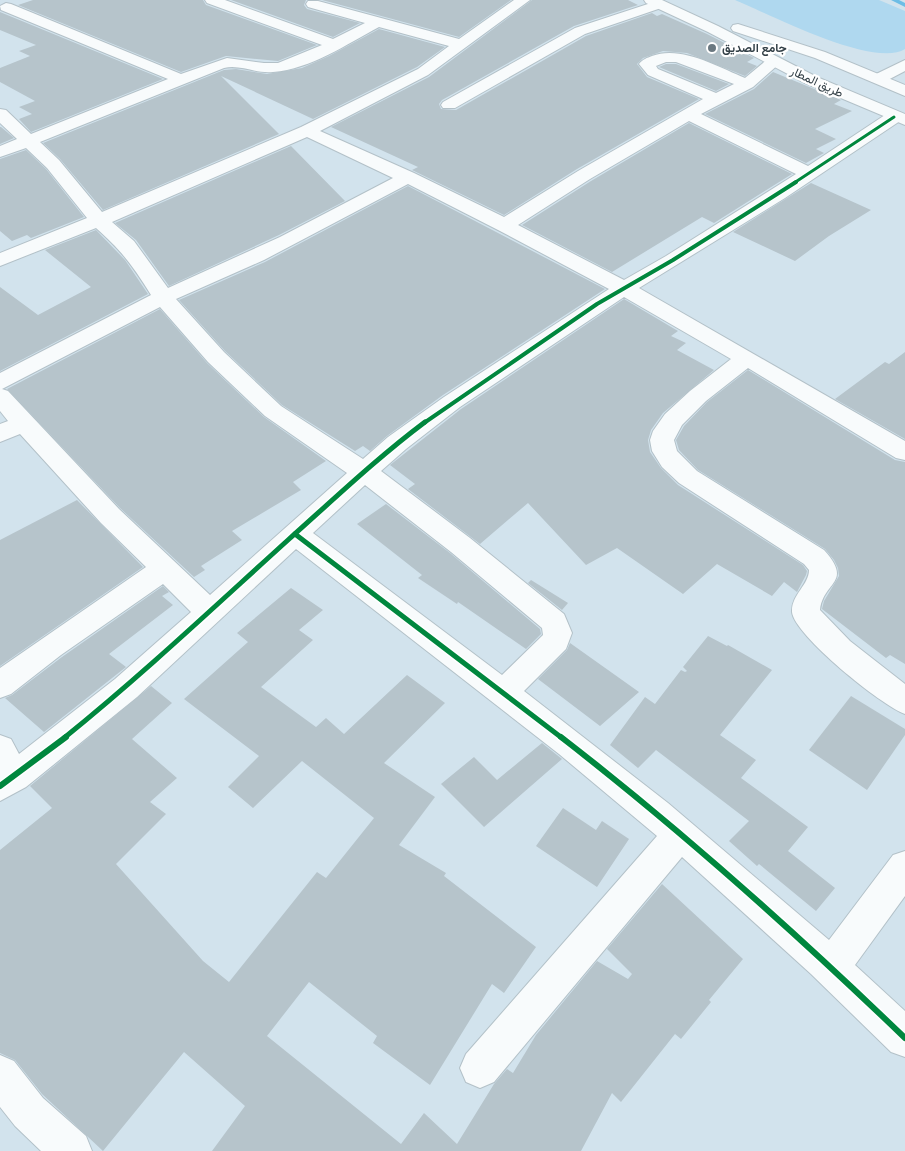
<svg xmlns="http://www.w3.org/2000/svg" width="905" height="1151" font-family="'Titillium Web',Vazirmatn,sans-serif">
<rect width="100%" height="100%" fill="#d2e3ed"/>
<path fill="#afd8ef" d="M735,0H879L905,11V49C874,69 769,14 735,0Z"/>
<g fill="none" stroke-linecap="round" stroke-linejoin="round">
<path fill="#6ebde5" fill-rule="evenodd" d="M891,0H899L905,3V7Z"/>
</g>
<g fill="#b6c4cb">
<path d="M33,0H203L206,5L317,45L278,61L226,56L181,72L18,5Z"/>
<path d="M231,0H306L304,5L307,9L360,23L333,37Z"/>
<path d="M322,0H511L459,37Z"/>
<path d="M532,0H628L638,5L574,26L442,100L439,104L441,109L456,110L586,36L652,13L657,16L662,14L707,34L754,58L747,62L757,66L745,76L687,53L663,51L643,58L637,64L647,77L699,99L577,169L504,215L412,170L418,167L331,127L429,77Z"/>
<path d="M0,11V12L163,79L31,132L19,119L32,114L19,107L35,101L0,82V68L30,56L19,51L36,45L0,30Z"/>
<path d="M379,29L445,47L417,67L313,119L221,76L279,134L103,210L60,159L43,143L224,70L236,69L267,74L302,68L329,56Z"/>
<path d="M666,64H676L729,84L716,91L659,67Z"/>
<path d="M773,72L841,100L834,104L852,111L815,129L836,139L816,149L824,153L806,163L705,114L754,89Z"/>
<path d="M689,123L792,174L714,223L702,217L612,272L522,225L591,181Z"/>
<path d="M0,127H1L14,138L0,144Z"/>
<path d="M291,146L345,201L279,235L169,286L136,240L115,223Z"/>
<path d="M26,150L46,169L84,217L31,238L27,235L12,241L0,231V159Z"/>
<path d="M811,183L871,210L829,236L795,261L733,232Z"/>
<path d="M408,186L605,289L443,395L387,436L370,451L363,446L355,451L282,405L225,351L179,300L265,262Z"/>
<path d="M96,230L125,260L148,294L0,371V287L38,315L91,287L45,250Z"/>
<path d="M624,299L678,331L671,336L686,343L677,350L714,370L663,413L651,430L648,440L650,452L661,468L678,485L803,565L807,571L806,575L797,592L784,582L772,596L717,564L683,594L617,548L586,565L528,503L480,544L408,489L415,484L390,465L461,409Z"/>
<path d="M160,309L207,363L264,417L326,461L293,482L301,490L232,531L242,540L201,566L205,570L194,577L120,508L7,389Z"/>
<path d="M905,352V439L835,399L885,362L889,364Z"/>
<path d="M748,370L895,460L905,462V664L890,655L886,658L822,609L824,601L839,576L838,568L834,560L825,549L698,470L679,450L676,440L684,426L707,402Z"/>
<path d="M77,500L143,567L0,666V540Z"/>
<path d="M386,504L450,553L540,629L541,634L526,649L458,602L457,604L418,578L422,575L357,524Z"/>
<path d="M531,580L568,603L562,610L528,583Z"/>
<path d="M163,586L169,592L162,596L173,605L109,654L126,667L44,732L5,698L12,695L62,657Z"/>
<path d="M291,588L323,610L299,630L313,640L261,687L316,727L326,718L344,734L407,675L445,703L384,763L435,797L399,845L446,873L444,876L536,947L504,993L492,984L430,1085L373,1043L377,1036L309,982L267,1036L401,1144L424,1113L457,1144L494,1084L507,1069L513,1073L536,1035L597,961L628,979L632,974L607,949L662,884L743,959L709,1000L711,1002L681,1039L675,1034L621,1102L612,1093L581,1151H212L245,1106L184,1052L103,1151L42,1094L15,1060L0,1053V850L52,808L30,786L151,686L172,703L132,739L177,778L150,802L166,814L116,864L203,961L229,982L317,872L326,878L374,818L302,761L253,808L228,787L259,756L184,699L248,642L237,633Z"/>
<path d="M708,636L727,646L728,645L772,670L720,735L756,760L741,778L808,827L788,851L835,888L816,911L759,864L757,866L729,841L749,821L656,750L638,768L610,745L645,697L655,704L681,670L685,672L687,671L683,667Z"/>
<path d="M570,643L639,692L600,726L538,679L567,650Z"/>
<path d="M851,696L905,729V735L867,790L809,750Z"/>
<path d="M542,743L562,759L484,827L441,784L474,757L497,780Z"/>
<path d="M563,808L596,830L602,821L629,839L597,887L536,846Z"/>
</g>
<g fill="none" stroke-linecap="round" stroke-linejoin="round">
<defs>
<g id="street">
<path d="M205,0H225L333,39L365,23L308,7L306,4L308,1H318L459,39L514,0H530L428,75L320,131L414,173L504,217L578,171L703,99L648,75L639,64C643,59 647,58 652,56C681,45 718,67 745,78L769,58H779L782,61L779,64L753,87L701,114L808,166L888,113H900L902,117L900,121L785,198L639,288L905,441V460L896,458L748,368L706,401L682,425L674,440L677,451L697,471L824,550C854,583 823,581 820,610L850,641L905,684V714C882,706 794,635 792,612C791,595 809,585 809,570L804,564L679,483L662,467L652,451L650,440L653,431L665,414L690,391L731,359L624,297L460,407L406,449L381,471L470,538L564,614L572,633L566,649L524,691L668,803L829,940L893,855L905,851V896L855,965L905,1011V1057L891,1052L811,974L682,857L494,1082L480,1088L466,1082L460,1068L466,1054L657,836L559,754L296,549L137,697L26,787L0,801V735L11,739L19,754L115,679L191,612L163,584L61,655L11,694L0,698V668L146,567L101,523L20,434L0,442V424L8,421L0,411V373L151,295C133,266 122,251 96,228L0,266V253L87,218L47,168L26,148L0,157V146L17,139L0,123V109L6,110L31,134L168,79L1,10L0,6L6,3L11,4L181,74L227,58L264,63H278L322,45L207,3ZM379,27L449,46L418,69L301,127L102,212L59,160L40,142L224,68C240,64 256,74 273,72C311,69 347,44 379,27ZM666,62H676L734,84L716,93L658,69L656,66ZM689,121L796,174L666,256L624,280L518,225L590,179ZM307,137L393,178L280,237L168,288L134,241L112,222ZM408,184L500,231L609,289L444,397L388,437L363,459L281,406L224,352L176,299L264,260ZM160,307L208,362L265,416L347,473L210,595L119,509L8,391L2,389ZM365,485L451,552L542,628L543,635L502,675L313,533Z"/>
<path d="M660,0L666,4L664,7L585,34L455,108H443L441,105L443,102L575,28Z"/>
<path d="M905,60V71L884,82H872L870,79L872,76Z"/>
<path d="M0,1055L14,1061L43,1098L86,1136L92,1151H41L15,1126L0,1107Z"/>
</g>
<g id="primary">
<path d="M644,0H662L718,26L817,77L905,114V125L805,83L708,32L646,3Z"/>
<path d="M738,24L825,52L905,85V96L815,58L733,31L731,28L733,25Z"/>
</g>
</defs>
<use href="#street" stroke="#b3c1c8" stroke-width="2"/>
<use href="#primary" stroke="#b3c1c8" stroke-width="2"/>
<use href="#street" fill="#f8fbfc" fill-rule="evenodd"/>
<use href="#primary" fill="#f8fbfc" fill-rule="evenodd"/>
<defs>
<path id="cycleway-far3" d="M794,183L894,117"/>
<path id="cycleway-far2" d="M424,423L597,304L673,260L796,182"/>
<g id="cycleway-far1">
<path d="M295,534L562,738"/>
<path d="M64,738C142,675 214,607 288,540C333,500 377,458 425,422"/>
</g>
<g id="cycleway">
<path d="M561,737C681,830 795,932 905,1038"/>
<path d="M0,786L66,737"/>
</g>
</defs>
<use href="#cycleway-far3" stroke="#fff" stroke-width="5"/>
<use href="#cycleway-far2" stroke="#fff" stroke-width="6"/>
<use href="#cycleway-far1" stroke="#fff" stroke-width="8"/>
<use href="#cycleway" stroke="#fff" stroke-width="9"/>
<use href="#cycleway-far3" stroke="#00873e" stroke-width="3"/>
<use href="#cycleway-far2" stroke="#00873e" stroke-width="4"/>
<use href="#cycleway-far1" stroke="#00873e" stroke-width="5"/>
<use href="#cycleway" stroke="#00873e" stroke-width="6"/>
</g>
<circle fill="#6a7880" stroke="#fff" stroke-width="2" cx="712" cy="48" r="5"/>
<g text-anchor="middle" stroke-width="4.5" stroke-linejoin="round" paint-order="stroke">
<g font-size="12" font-weight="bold" fill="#323f46" stroke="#fff" text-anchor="start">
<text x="722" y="52">جامع الصديق</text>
</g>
<g font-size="12" fill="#323f46" stroke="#fff">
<text transform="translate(817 82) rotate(25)" y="4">طريق المطار</text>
</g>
</g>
</svg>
